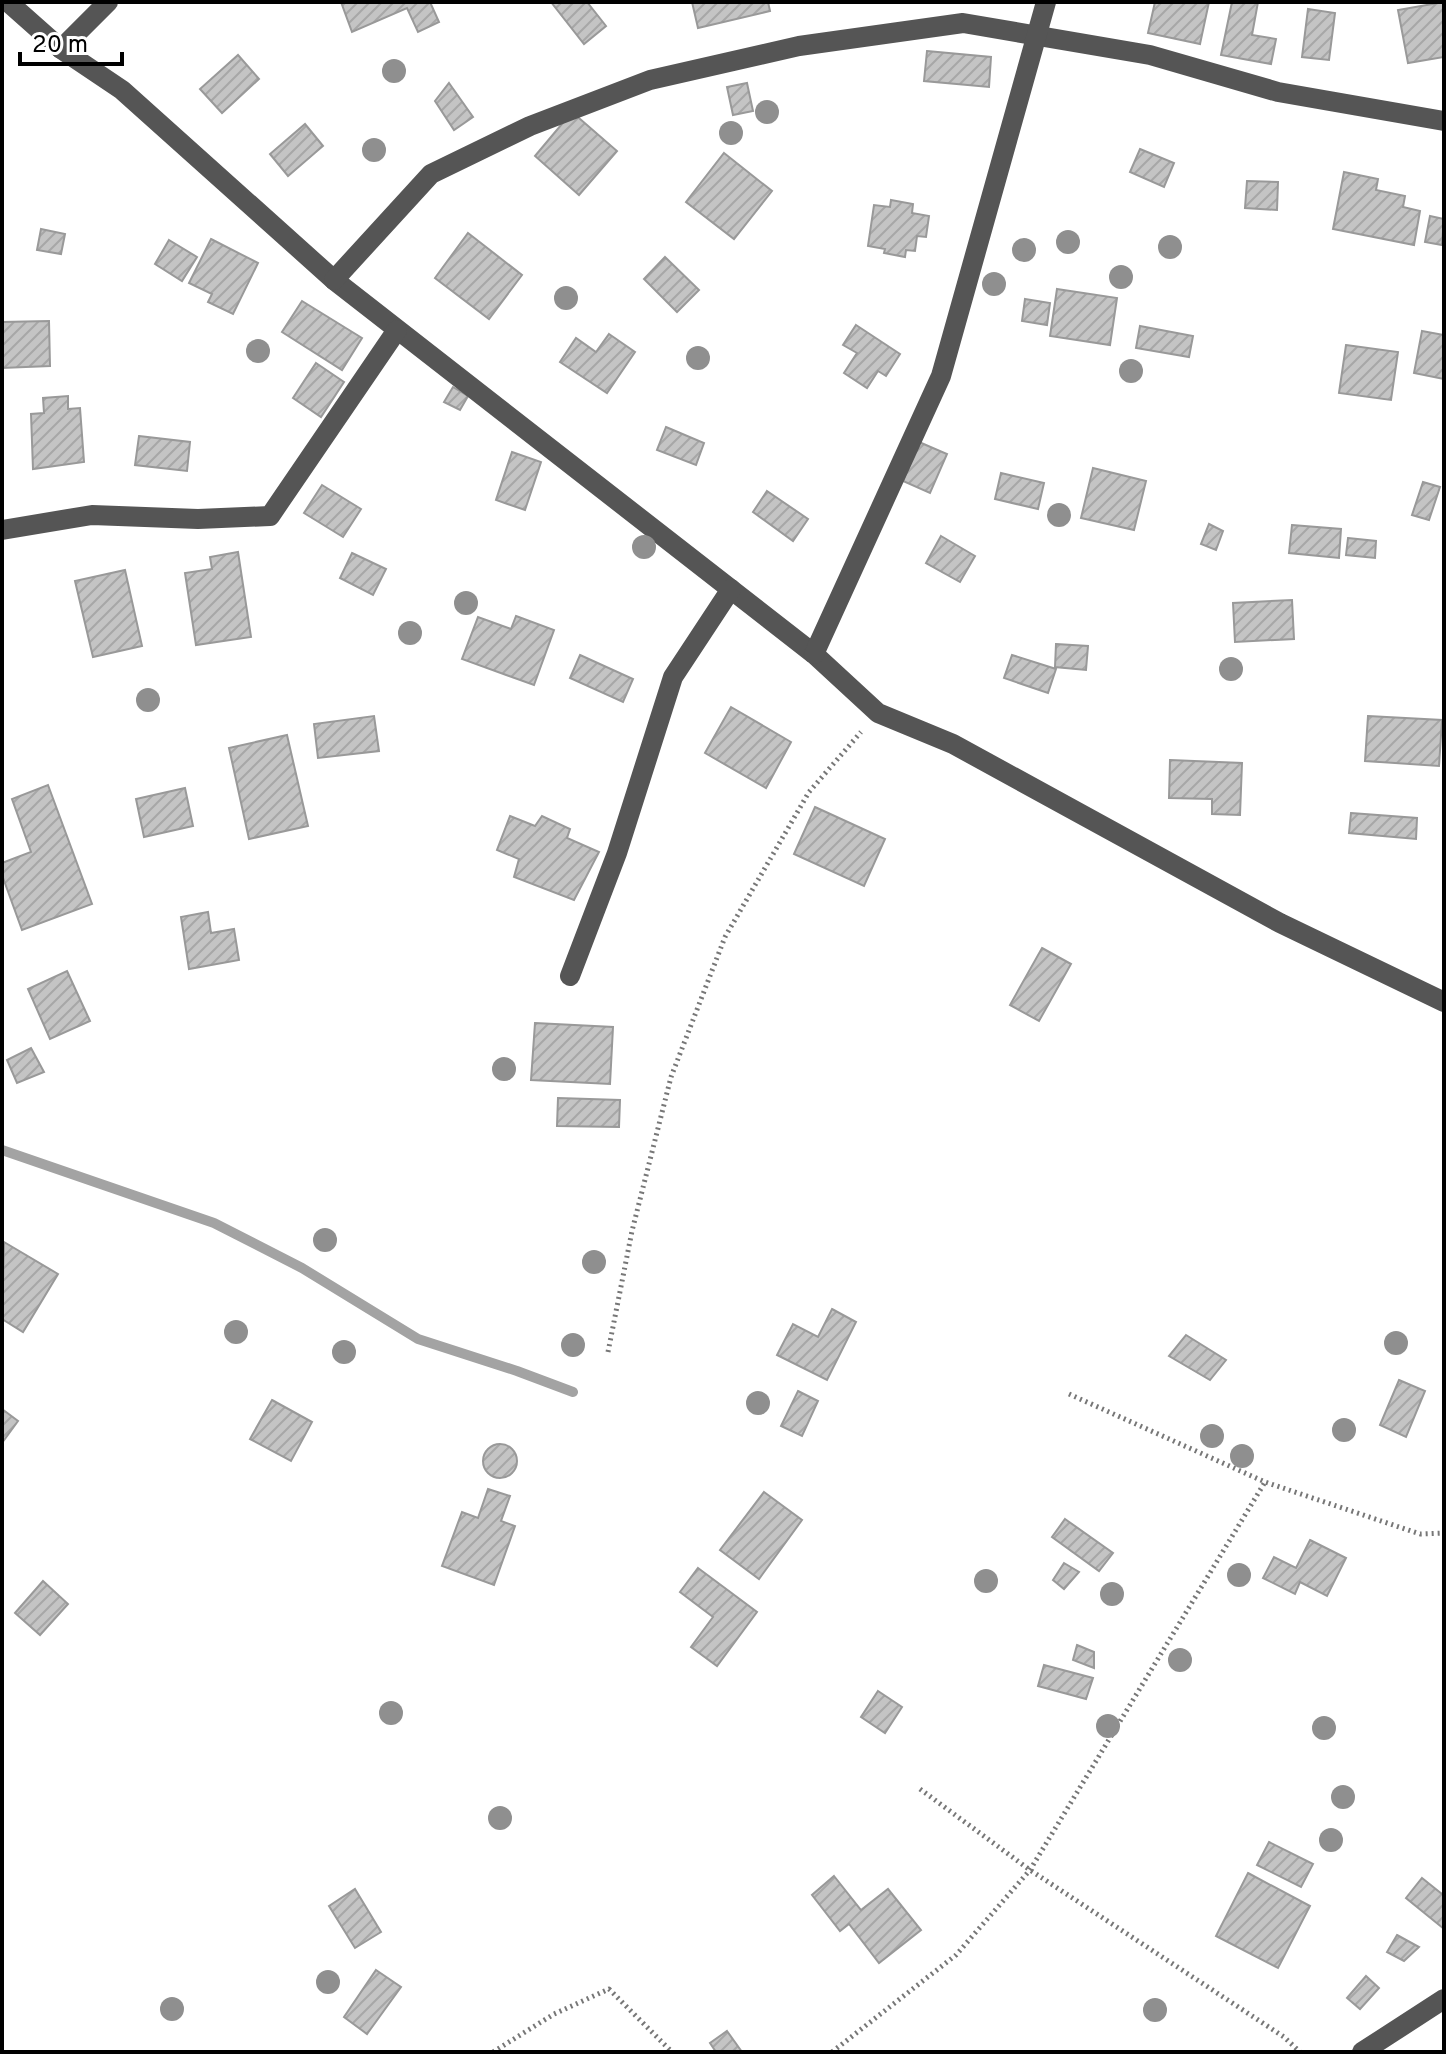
<svg xmlns="http://www.w3.org/2000/svg" width="1446" height="2054" font-family="Overpass,sans-serif">
<defs>
<pattern id="building-hatch" width="6" height="6" patternUnits="userSpaceOnUse" patternTransform="scale(2)"><rect width="6" height="6" fill="#c4c4c4"/><path d="M-1 1l2-2M0 6l6-6M5 7l2-2" fill="none" stroke="#a7a7a7"/></pattern>
</defs>
<rect width="100%" height="100%" fill="#fff"/>
<g fill="none" stroke-linecap="round" stroke-linejoin="round">
<path stroke="#a3a3a3" stroke-width="10" d="M2,1150L214,1223L302,1268L418,1339L517,1371L573,1392"/>
</g>
<g fill="url(#building-hatch)" stroke="#999" stroke-width="2">
<path d="M341,2H430L439,22L418,32L407,8L352,32Z"/>
<path d="M551,2H587L606,26L584,44Z"/>
<path d="M692,2H768L770,11L698,28Z"/>
<path d="M1155,2H1209L1200,44L1148,33Z"/>
<path d="M1232,2H1258L1252,35L1276,39L1271,64L1221,55Z"/>
<path d="M1444,2V57L1408,63L1398,10Z"/>
<path d="M1308,9L1335,13L1329,60L1302,57Z"/>
<path d="M927,51L991,57L989,87L924,81Z"/>
<path d="M238,55L259,79L222,113L200,89Z"/>
<path d="M449,83L473,117L454,130L435,101Z"/>
<path d="M747,83L753,111L733,115L727,87Z"/>
<path d="M572,112L617,151L579,195L535,156Z"/>
<path d="M305,124L323,146L288,176L270,154Z"/>
<path d="M1140,149L1174,163L1164,187L1130,172Z"/>
<path d="M724,153L772,191L734,239L686,202Z"/>
<path d="M1344,172L1378,179L1376,190L1405,196L1403,207L1420,211L1414,245L1333,229Z"/>
<path d="M1247,181L1278,182L1277,210L1245,208Z"/>
<path d="M891,200L913,204L912,213L929,216L926,237L917,236L915,251L906,250L905,257L884,253L885,249L868,246L874,205L890,207Z"/>
<path d="M1430,216L1444,219L1442,245L1425,242Z"/>
<path d="M41,229L65,234L61,254L37,250Z"/>
<path d="M468,233L522,275L489,319L435,278Z"/>
<path d="M211,239L258,263L233,314L208,302L212,294L189,283Z"/>
<path d="M169,240L197,257L182,281L155,264Z"/>
<path d="M665,257L699,290L677,312L644,279Z"/>
<path d="M1057,289L1117,298L1110,345L1050,336Z"/>
<path d="M1025,299L1050,303L1047,325L1022,321Z"/>
<path d="M302,301L362,338L342,370L282,332Z"/>
<path d="M49,321L50,366L2,368V322Z"/>
<path d="M856,325L900,354L886,376L878,371L867,388L844,373L857,353L843,345Z"/>
<path d="M1140,326L1193,336L1189,357L1136,348Z"/>
<path d="M1422,331L1444,335V379L1414,373Z"/>
<path d="M609,334L635,352L607,393L560,362L576,338L596,352Z"/>
<path d="M1346,345L1398,352L1391,400L1339,393Z"/>
<path d="M316,363L344,382L321,417L293,398Z"/>
<path d="M453,387L468,396L460,410L444,402Z"/>
<path d="M68,396V409L80,408L84,462L33,469L31,414L44,413L43,398Z"/>
<path d="M666,427L704,443L696,465L657,450Z"/>
<path d="M139,436L190,442L187,471L135,465Z"/>
<path d="M919,442L947,454L930,493L903,481Z"/>
<path d="M512,452L541,462L525,510L496,500Z"/>
<path d="M1093,468L1146,481L1134,530L1081,518Z"/>
<path d="M1001,473L1044,483L1038,509L995,499Z"/>
<path d="M1423,482L1440,487L1429,520L1412,515Z"/>
<path d="M322,485L361,509L343,537L304,513Z"/>
<path d="M767,491L808,519L793,541L753,512Z"/>
<path d="M1209,524L1223,531L1216,550L1201,544Z"/>
<path d="M1292,525L1341,529L1339,558L1289,553Z"/>
<path d="M941,536L975,556L960,582L926,563Z"/>
<path d="M1348,538L1376,541L1375,558L1346,555Z"/>
<path d="M238,552L251,637L196,645L185,573L212,569L210,557Z"/>
<path d="M352,553L386,569L373,595L340,578Z"/>
<path d="M125,570L142,646L93,657L75,581Z"/>
<path d="M1292,600L1294,639L1235,642L1233,603Z"/>
<path d="M516,616L554,630L534,685L462,659L478,617L511,629Z"/>
<path d="M1056,644L1088,646L1086,670L1055,667Z"/>
<path d="M580,655L633,679L623,702L570,678Z"/>
<path d="M1012,655L1056,669L1048,693L1004,678Z"/>
<path d="M731,707L791,742L766,788L705,753Z"/>
<path d="M374,716L379,751L318,758L314,724Z"/>
<path d="M1368,716L1442,720L1439,766L1365,761Z"/>
<path d="M287,735L308,826L249,839L229,748Z"/>
<path d="M1170,760L1242,763L1240,815L1212,814V799L1169,798Z"/>
<path d="M48,785L92,904L22,930L2,875V863L31,852L12,799Z"/>
<path d="M185,788L193,826L144,837L136,799Z"/>
<path d="M815,807L885,839L864,886L794,854Z"/>
<path d="M1351,813L1417,818L1416,839L1349,833Z"/>
<path d="M510,816L535,826L542,816L570,829L567,838L599,852L574,900L514,877L519,859L497,850Z"/>
<path d="M208,912L211,933L234,929L239,960L189,969L181,917Z"/>
<path d="M1042,948L1071,964L1039,1021L1010,1005Z"/>
<path d="M67,971L90,1021L50,1039L28,989Z"/>
<path d="M535,1023L613,1027L610,1084L531,1080Z"/>
<path d="M31,1048L44,1072L17,1083L7,1060Z"/>
<path d="M558,1098L620,1100L619,1127L557,1126Z"/>
<path d="M4,1242L58,1274L23,1332L2,1319Z"/>
<path d="M832,1309L856,1322L827,1380L777,1355L793,1324L818,1337Z"/>
<path d="M1186,1335L1226,1360L1210,1380L1169,1356Z"/>
<path d="M1399,1380L1425,1391L1406,1437L1380,1425Z"/>
<path d="M798,1391L818,1401L802,1436L781,1426Z"/>
<path d="M272,1400L312,1422L291,1461L250,1439Z"/>
<path d="M2,1409L18,1421L2,1443Z"/>
<circle cx="500" cy="1461" r="17"/>
<path d="M488,1489L510,1496L501,1521L515,1526L494,1585L442,1566L462,1512L478,1518Z"/>
<path d="M764,1492L802,1520L759,1579L720,1550Z"/>
<path d="M1065,1519L1113,1553L1099,1571L1052,1537Z"/>
<path d="M1310,1540L1346,1558L1327,1596L1300,1582L1295,1594L1263,1578L1274,1557L1296,1568Z"/>
<path d="M1064,1563L1079,1572L1064,1589L1053,1580Z"/>
<path d="M698,1568L757,1612L717,1666L691,1647L713,1617L680,1592Z"/>
<path d="M43,1581L68,1604L40,1635L15,1613Z"/>
<path d="M1077,1645L1094,1652V1668L1073,1660Z"/>
<path d="M1044,1665L1093,1678L1086,1699L1038,1686Z"/>
<path d="M878,1691L902,1707L885,1733L861,1717Z"/>
<path d="M1269,1842L1313,1864L1301,1887L1257,1865Z"/>
<path d="M1248,1873L1310,1906L1278,1968L1216,1936Z"/>
<path d="M834,1876L861,1910L888,1889L921,1930L879,1963L849,1924L840,1931L812,1895Z"/>
<path d="M1422,1878L1442,1894L1444,1891V1929L1406,1898Z"/>
<path d="M355,1889L381,1932L355,1948L329,1906Z"/>
<path d="M1397,1935L1419,1947L1404,1961L1387,1952Z"/>
<path d="M376,1970L401,1987L367,2034L344,2017Z"/>
<path d="M1366,1976L1379,1988L1360,2009L1347,1998Z"/>
<path d="M727,2031L742,2052H716L710,2043Z"/>
</g>
<g fill="none" stroke-linecap="round" stroke-linejoin="round">
<g stroke="#777" stroke-width="5" stroke-dasharray="2 4" stroke-linecap="butt">
<path d="M608,1352L632,1231L671,1077L725,937L809,792L861,732"/>
<path d="M1069,1394L1265,1482L1420,1534L1444,1533"/>
<path d="M920,1789L1030,1870L1284,2037L1300,2052"/>
<path d="M493,2052L554,2014L609,1989L672,2052"/>
<path d="M832,2052L956,1955L1030,1870L1265,1482"/>
</g>
<g stroke="#555" stroke-width="20">
<path d="M8,2L61,49L122,90L334,280L814,654L878,713L953,744L1280,923L1444,1002"/>
<path d="M61,49L108,2"/>
<path d="M334,280L431,174L530,126L650,80L799,46L963,23L1150,55L1278,92L1444,121"/>
<path d="M2,530L92,515L198,519L270,516L397,330"/>
<path d="M814,654L941,376L1046,2"/>
<path d="M570,976L617,853L673,677L731,589"/>
<path d="M1362,2052L1444,1999"/>
</g>
</g>
<g fill="#8f8f8f">
<circle cx="394" cy="71" r="12"/>
<circle cx="767" cy="112" r="12"/>
<circle cx="731" cy="133" r="12"/>
<circle cx="374" cy="150" r="12"/>
<circle cx="1068" cy="242" r="12"/>
<circle cx="1170" cy="247" r="12"/>
<circle cx="1024" cy="250" r="12"/>
<circle cx="1121" cy="277" r="12"/>
<circle cx="994" cy="284" r="12"/>
<circle cx="566" cy="298" r="12"/>
<circle cx="258" cy="351" r="12"/>
<circle cx="698" cy="358" r="12"/>
<circle cx="1131" cy="371" r="12"/>
<circle cx="1059" cy="515" r="12"/>
<circle cx="644" cy="547" r="12"/>
<circle cx="466" cy="603" r="12"/>
<circle cx="410" cy="633" r="12"/>
<circle cx="1231" cy="669" r="12"/>
<circle cx="148" cy="700" r="12"/>
<circle cx="504" cy="1069" r="12"/>
<circle cx="325" cy="1240" r="12"/>
<circle cx="594" cy="1262" r="12"/>
<circle cx="236" cy="1332" r="12"/>
<circle cx="1396" cy="1343" r="12"/>
<circle cx="573" cy="1345" r="12"/>
<circle cx="344" cy="1352" r="12"/>
<circle cx="758" cy="1403" r="12"/>
<circle cx="1344" cy="1430" r="12"/>
<circle cx="1212" cy="1436" r="12"/>
<circle cx="1242" cy="1456" r="12"/>
<circle cx="1239" cy="1575" r="12"/>
<circle cx="986" cy="1581" r="12"/>
<circle cx="1112" cy="1594" r="12"/>
<circle cx="1180" cy="1660" r="12"/>
<circle cx="391" cy="1713" r="12"/>
<circle cx="1108" cy="1726" r="12"/>
<circle cx="1324" cy="1728" r="12"/>
<circle cx="1343" cy="1797" r="12"/>
<circle cx="500" cy="1818" r="12"/>
<circle cx="1331" cy="1840" r="12"/>
<circle cx="328" cy="1982" r="12"/>
<circle cx="172" cy="2009" r="12"/>
<circle cx="1155" cy="2010" r="12"/>
</g>
<rect width="1446" height="2054" fill="none" stroke="#000000" stroke-width="8"/>
<path d="M20 52v12h102v-12" fill="none" stroke="#000000" stroke-width="4"/>
<text x="32" y="52" font-size="24" fill="#000000" stroke="#ffffff" stroke-width="6" paint-order="stroke">20 m</text>
</svg>
